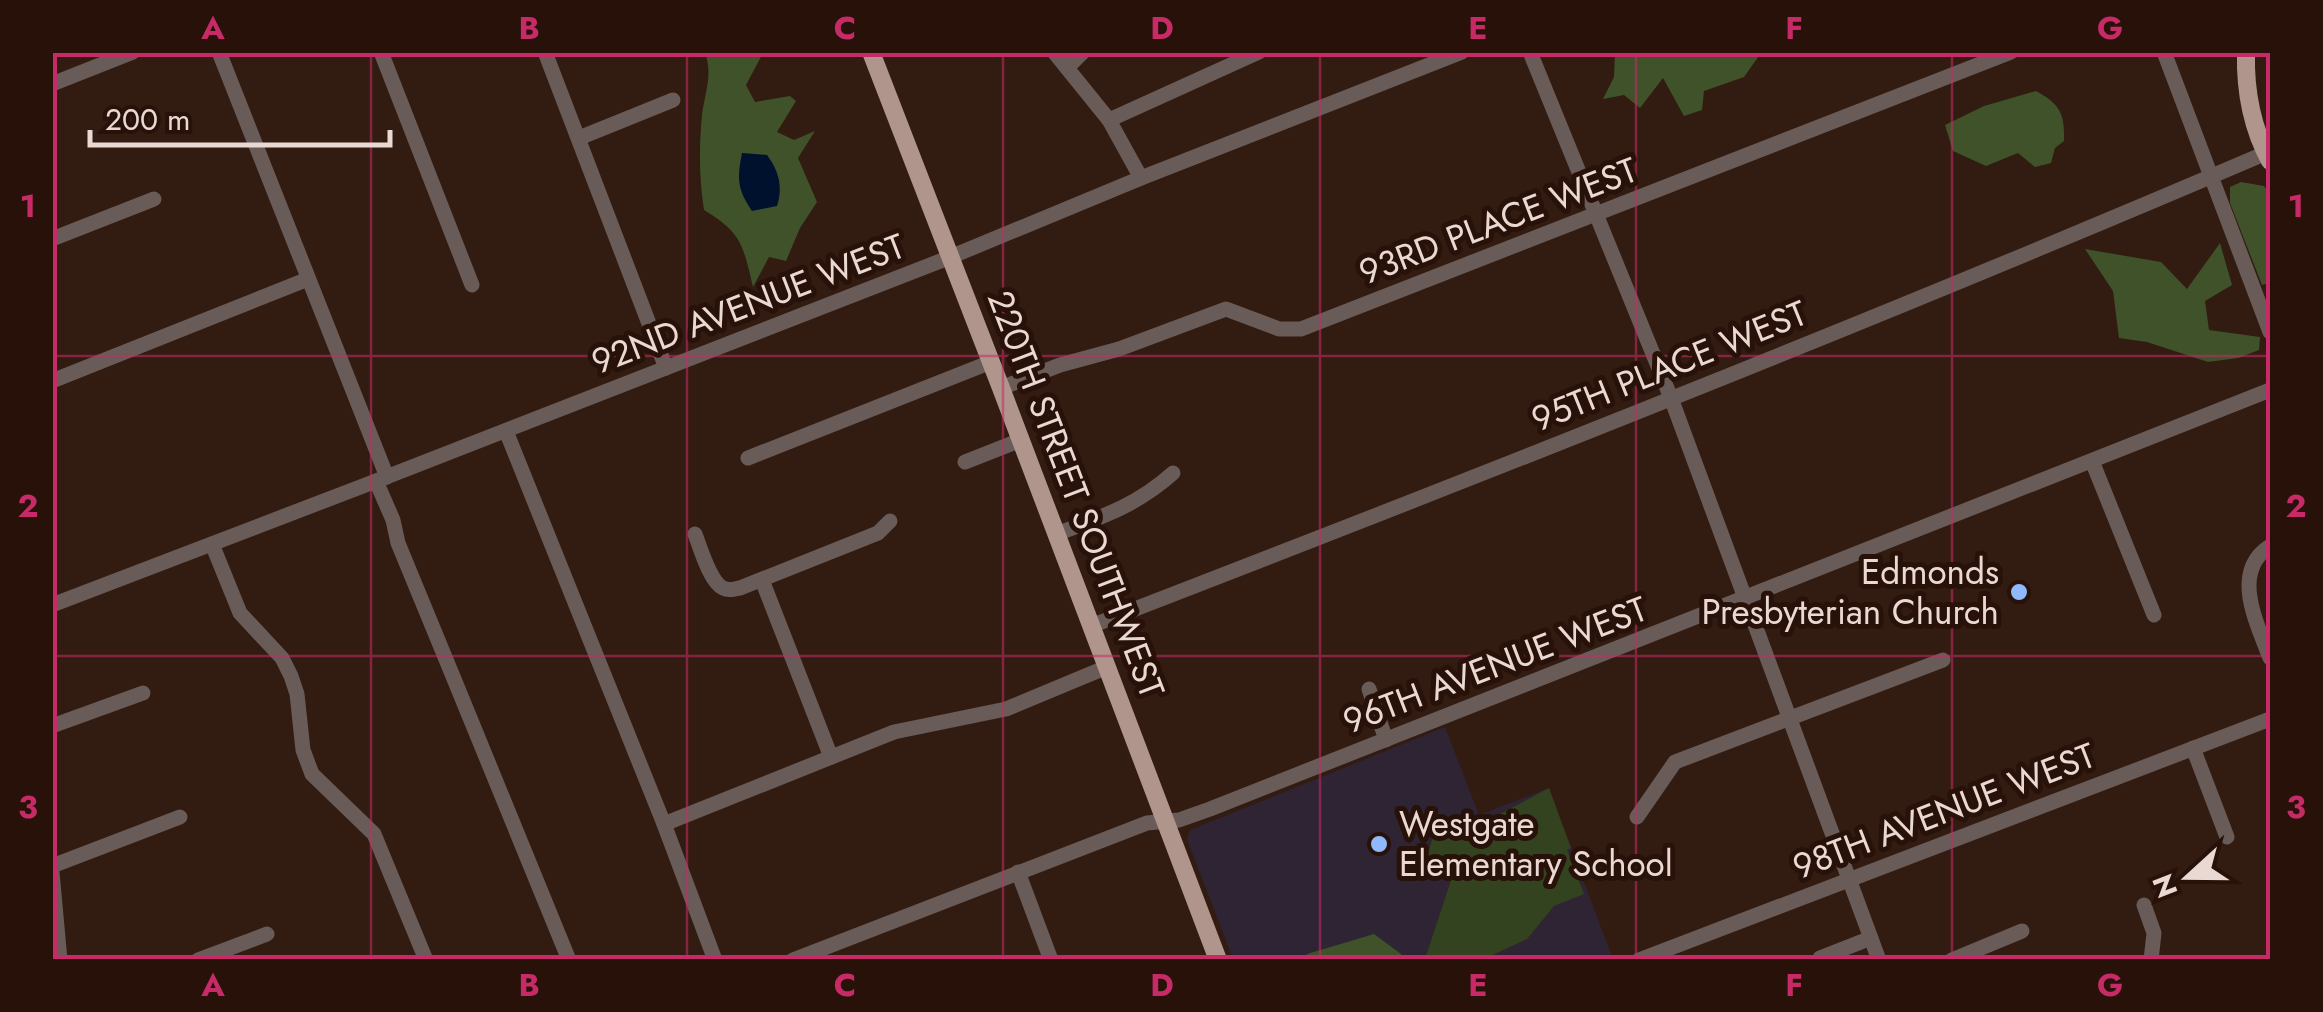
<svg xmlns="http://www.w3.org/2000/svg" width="2323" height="1012" font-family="Jost,sans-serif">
<rect width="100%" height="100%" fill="#321b11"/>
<path fill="#2f2433" d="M1445,727L1479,815L1549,788L1611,954L1597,960H1357L1350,941L1306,959H1233L1187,839L1190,830Z"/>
<path fill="#33421f" d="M1549,788L1571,848L1567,850L1584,894L1554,906L1527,939L1484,959H1425L1456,865L1427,856L1435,831L1438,829L1462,837L1463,840L1466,832Z"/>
<g fill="#3f522a">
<path d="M705,53H763L746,85L755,102L790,96L796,101L777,132L794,140L815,131L798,158L817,202L800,228L786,261L769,257L753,287C743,245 742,233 704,210C699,178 699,147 702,115C705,92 713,74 705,53Z"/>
<path d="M1615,53V52L1761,53L1744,77L1704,91L1702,110L1684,116L1663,78L1640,108L1624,95L1603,99L1614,77Z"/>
<path d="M2036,91C2060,104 2065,114 2064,141L2055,148L2051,163L2035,167L2018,153L1986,166L1953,151L1945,125L1984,106Z"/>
<path d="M2241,182L2264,186L2270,193V283L2262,285L2230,203V187Z"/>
<path d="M2220,243L2232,285L2205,301L2209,330L2260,337L2259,350L2238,358L2208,362L2147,342L2119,338L2113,291L2085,249L2161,262L2187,289Z"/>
<path d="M1374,934L1401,954L1403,959H1310L1307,954Z"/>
</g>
<path fill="#00112e" d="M742,153L767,155C779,171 783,187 777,206L752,211C737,189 737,179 742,153Z"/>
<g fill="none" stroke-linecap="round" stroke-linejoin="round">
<g stroke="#685b58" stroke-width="15">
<path d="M219,52L387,477"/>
<path d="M381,52L472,285"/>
<path d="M545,52L666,368"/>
<path d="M1054,52L1109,120L1141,178"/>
<path d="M1530,52L1671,398L1879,960"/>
<path d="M2164,52L2270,332"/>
<path d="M1068,67L1083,52"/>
<path d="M52,84L133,52"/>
<path d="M1109,120L1259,52"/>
<path d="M579,138L673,100"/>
<path d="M52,239L154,199"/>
<path d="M52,381L308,279"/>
<path d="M1001,388L1060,365L1119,349L1226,309L1279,329H1301L2011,52"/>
<path d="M506,431L664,824L715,960"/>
<path d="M748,458L991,362"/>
<path d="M2092,461L2154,615"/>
<path d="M965,462L1021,440"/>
<path d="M376,481L393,520L398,543C455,682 513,820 569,960"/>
<path d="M695,534C700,547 710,582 723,588C729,591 733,589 740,588L878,533L890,521"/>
<path d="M1056,534C1102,517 1136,506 1173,473"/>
<path d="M212,544L240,613L282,658L291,676L297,694L303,750L312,774L374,834L426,960"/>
<path d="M2270,546C2230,572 2257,623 2270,658"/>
<path d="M762,580L831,757"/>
<path d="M52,605L376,481L943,260L1141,178L1462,52"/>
<path d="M1091,626C1485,474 1878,319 2266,153"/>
<path d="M1369,689L1386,740"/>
<path d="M52,726L143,693"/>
<path d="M2193,748L2227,837"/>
<path d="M1637,817L1675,762L1943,660"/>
<path d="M664,824L894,732L1006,709L1107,667"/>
<path d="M52,866L180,817"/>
<path d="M52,872L60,960"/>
<path d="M1018,872L1051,960"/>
<path d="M2144,905L2154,933L2151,960"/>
<path d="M1820,958L1871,938"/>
<path d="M198,960L267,934"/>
<path d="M793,960L1147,823L1179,820L1210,809L2270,390"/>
<path d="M1639,960L2270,719"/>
<path d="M1952,960L2022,931"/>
</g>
<g stroke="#b0958d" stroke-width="18">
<path d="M871,52L1001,388L1218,960"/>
<path d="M2246,52C2245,89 2252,128 2270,161"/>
</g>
</g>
<path fill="none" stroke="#c62b67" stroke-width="2.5" stroke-opacity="0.55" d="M371,52V960M687,52V960M1003,52V960M1320,52V960M1636,52V960M1952,52V960M52,356H2270M52,656H2270"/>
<g fill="#8fb8fd" stroke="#271108" stroke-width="4">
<circle cx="2019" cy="592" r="10"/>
<circle cx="1379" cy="844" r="10"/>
</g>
<g text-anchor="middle" stroke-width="10" stroke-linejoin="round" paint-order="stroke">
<g font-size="35" fill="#ead9d3" stroke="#271108">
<text transform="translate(1498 221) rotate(-21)" y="12">93RD PLACE WEST</text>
<text transform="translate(748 304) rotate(-21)" y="12">92ND AVENUE WEST</text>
<text transform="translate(1669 366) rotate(-22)" y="12">95TH PLACE WEST</text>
<text transform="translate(1076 494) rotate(69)" y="12">220TH STREET SOUTHWEST</text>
<text transform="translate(1495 665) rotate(-21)" y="12">96TH AVENUE WEST</text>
<text transform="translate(1944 811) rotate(-21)" y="12">98TH AVENUE WEST</text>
</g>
<g font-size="35" fill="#ead9d3" stroke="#271108" text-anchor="end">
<text x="1999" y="584">Edmonds<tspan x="1999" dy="40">Presbyterian Church</tspan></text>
<text x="1399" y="836" text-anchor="start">Westgate<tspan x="1399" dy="40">Elementary School</tspan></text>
</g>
</g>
<rect width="2323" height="1012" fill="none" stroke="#271108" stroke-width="110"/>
<g transform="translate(2188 877) rotate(249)" stroke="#271108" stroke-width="8" paint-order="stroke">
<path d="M0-8L18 38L0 25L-18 38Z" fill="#ead9d3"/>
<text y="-15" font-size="28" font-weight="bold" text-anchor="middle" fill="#ead9d3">N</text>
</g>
<path d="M90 130v15h300v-15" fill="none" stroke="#ead9d3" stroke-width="5"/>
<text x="105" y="130" font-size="30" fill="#ead9d3" stroke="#271108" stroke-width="8" paint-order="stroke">200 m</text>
<rect x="55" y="55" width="2213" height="902" fill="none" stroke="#c62b67" stroke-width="4"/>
<g font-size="32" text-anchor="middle" font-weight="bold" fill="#c62b67">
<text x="213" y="39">A</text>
<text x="529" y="39">B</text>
<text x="845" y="39">C</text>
<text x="1162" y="39">D</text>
<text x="1478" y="39">E</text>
<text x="1794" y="39">F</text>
<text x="2110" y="39">G</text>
<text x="28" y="217">1</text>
<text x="2296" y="217">1</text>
<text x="28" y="517">2</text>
<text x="2296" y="517">2</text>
<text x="28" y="818">3</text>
<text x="2296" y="818">3</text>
<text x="213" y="996">A</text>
<text x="529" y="996">B</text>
<text x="845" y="996">C</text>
<text x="1162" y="996">D</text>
<text x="1478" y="996">E</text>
<text x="1794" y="996">F</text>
<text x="2110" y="996">G</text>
</g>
</svg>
